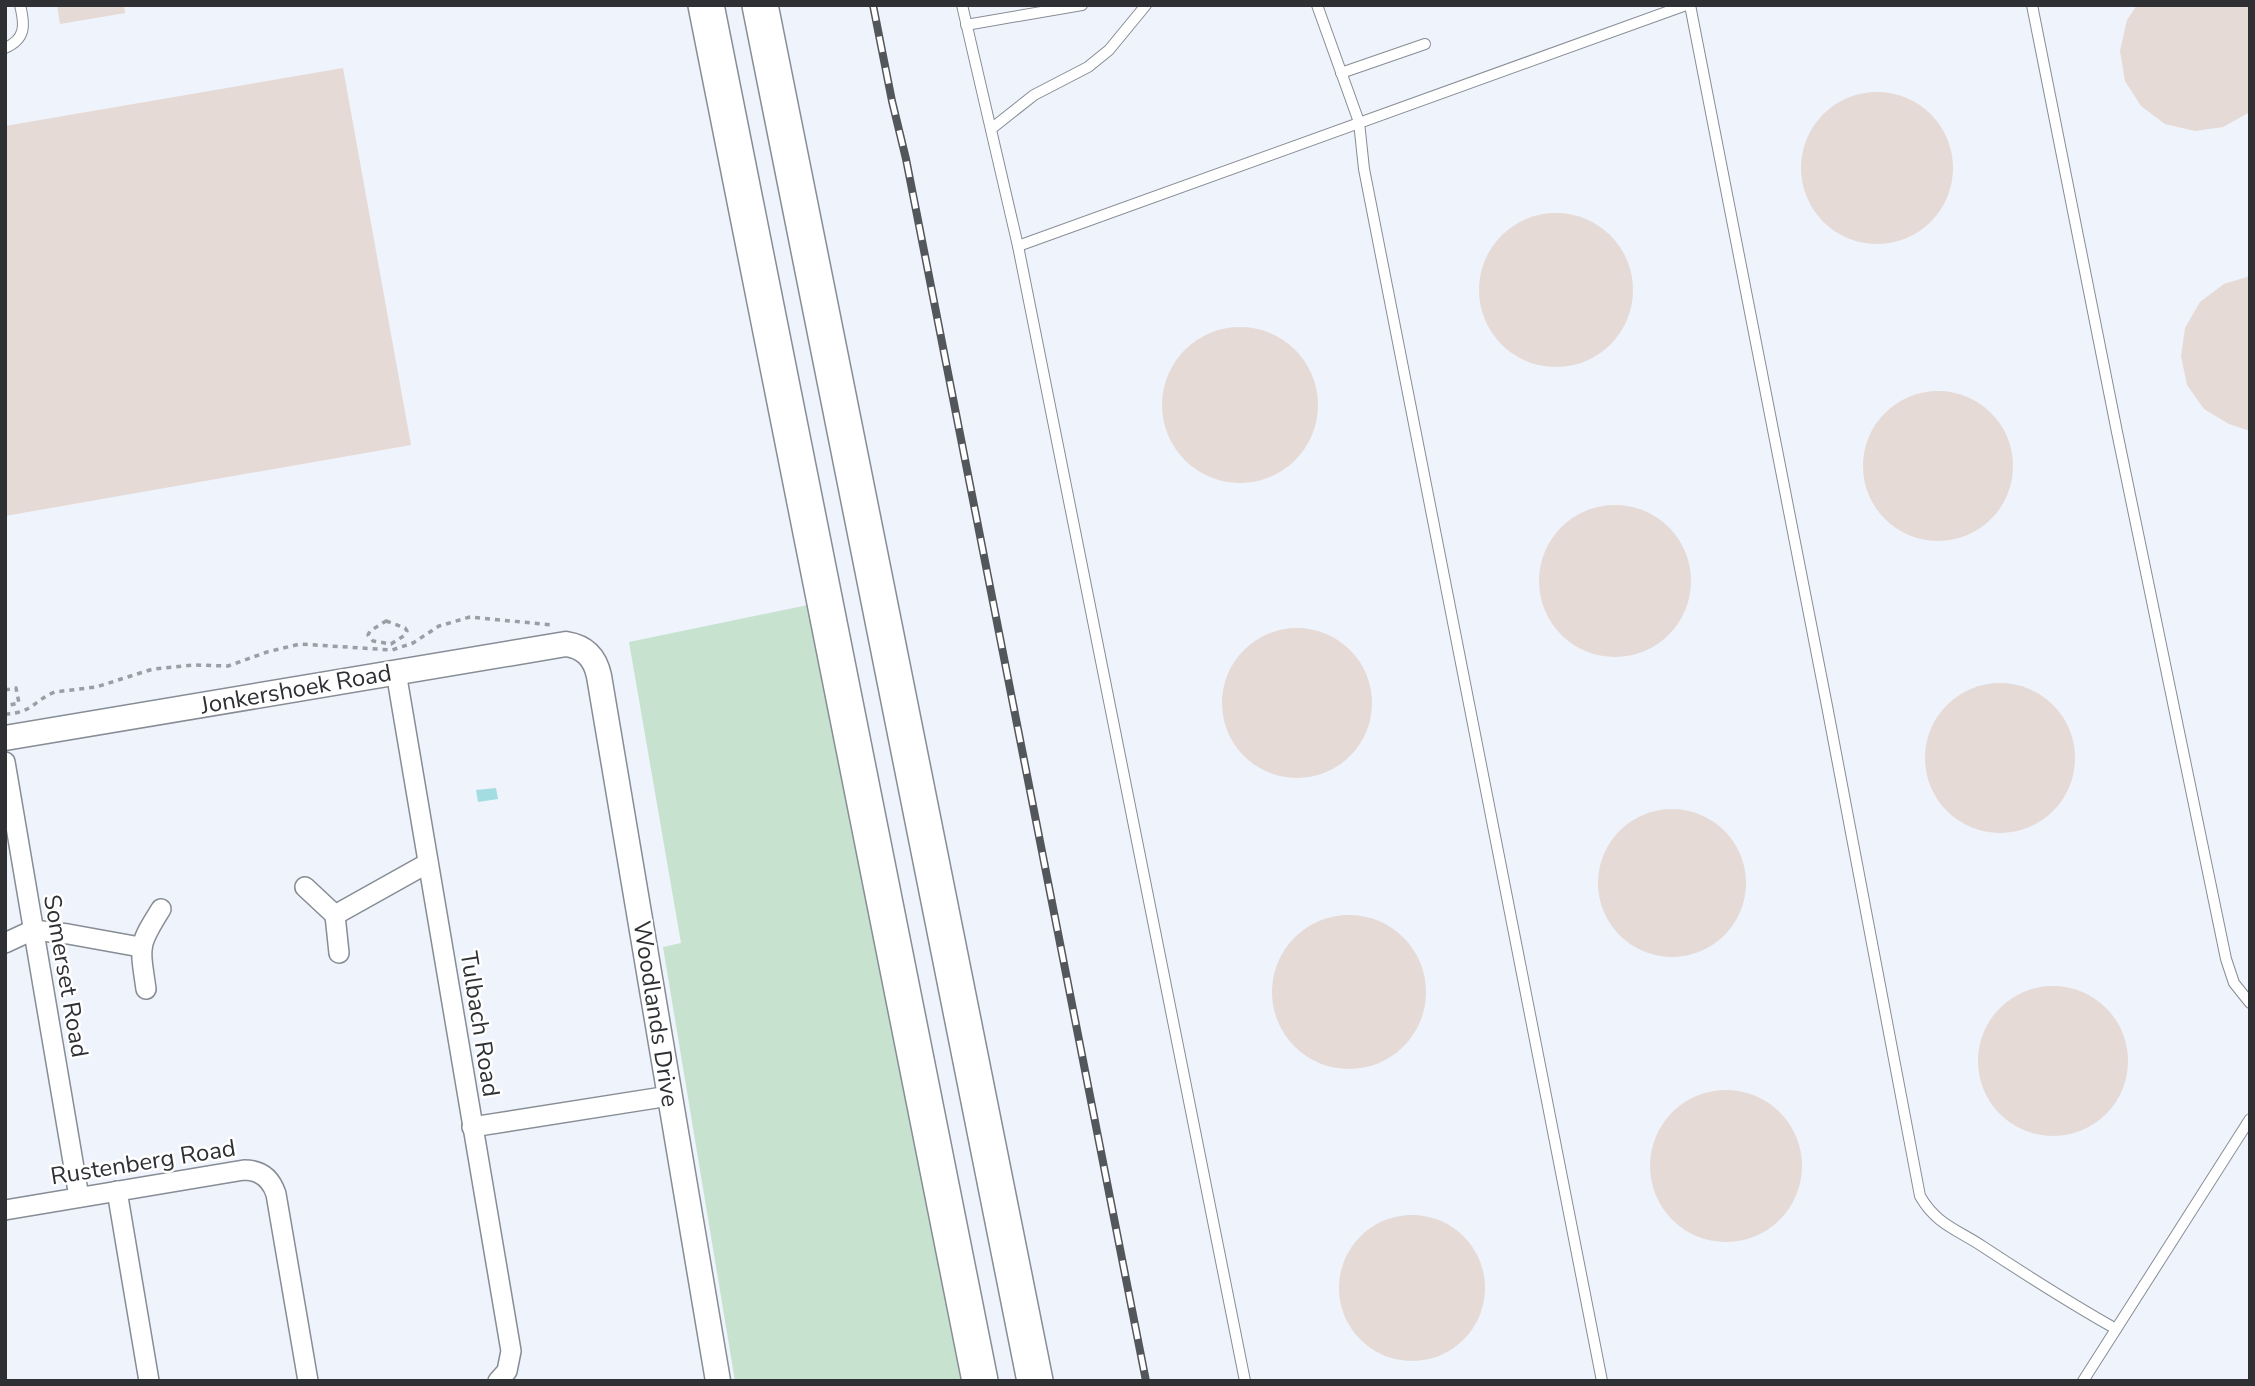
<svg xmlns="http://www.w3.org/2000/svg" width="2255" height="1386" font-family="'Nunito Sans',sans-serif">
<rect width="100%" height="100%" fill="#eef3fc"/>
<path fill="#c7e2cf" d="M808,605L961,1381H735L663,947L681,943L629,642Z"/>
<path fill="#a4dde1" d="M496,788L498,799L478,802L476,790Z"/>
<g fill="#e5dad5">
<path d="M57,5H124L125,13L60,24Z"/>
<path d="M2137,5H2250V112L2223,127L2195,131L2165,124L2141,106L2125,81L2120,51L2127,20Z"/>
<path d="M343,68L411,445L5,516V126Z"/>
<circle cx="1877" cy="168" r="76"/>
<circle cx="1556" cy="290" r="77"/>
<path d="M2250,276V431L2229,424L2204,409L2187,385L2181,356L2185,328L2200,302L2224,284Z"/>
<circle cx="1240" cy="405" r="78"/>
<circle cx="1938" cy="466" r="75"/>
<circle cx="1615" cy="581" r="76"/>
<circle cx="1297" cy="703" r="75"/>
<circle cx="2000" cy="758" r="75"/>
<circle cx="1672" cy="883" r="74"/>
<circle cx="1349" cy="992" r="77"/>
<circle cx="2053" cy="1061" r="75"/>
<circle cx="1726" cy="1166" r="76"/>
<circle cx="1412" cy="1288" r="73"/>
</g>
<g fill="none" stroke-linecap="round" stroke-linejoin="round">
<defs>
<g id="service">
<path d="M962,5L1018,246L1245,1381"/>
<path d="M1317,5L1359,122L1364,169L1602,1381"/>
<path d="M1690,5L1827,706L1920,1196C1936,1224 1956,1229 1982,1246C2026,1275 2070,1303 2116,1329"/>
<path d="M2032,5L2117,432L2226,959L2234,983L2250,1003"/>
<path d="M966,25L1082,5"/>
<path d="M5,48C26,39 25,25 20,5"/>
<path d="M1341,73L1425,44"/>
<path d="M991,129L1034,95L1088,67L1109,50L1146,5"/>
<path d="M1018,246L1686,5"/>
<path d="M2083,1381L2250,1119"/>
</g>
<g id="minor">
<path d="M396,672L511,1351L507,1371L498,1381"/>
<path d="M5,762L79,1197"/>
<path d="M305,887L335,915"/>
<path d="M5,943L33,930L68,934L140,947"/>
<path d="M339,953L335,915L428,863"/>
<path d="M146,989C140,946 137,947 161,909"/>
<path d="M472,1127L669,1096"/>
<path d="M117,1191L149,1381"/>
<path d="M5,1210L244,1170C261,1170 271,1179 276,1194L308,1381"/>
</g>
<path id="tertiary" d="M5,738L566,644C585,647 595,657 599,676L718,1381"/>
<g id="motorway">
<path d="M706,5L980,1381"/>
<path d="M760,5L1035,1381"/>
</g>
</defs>
<use href="#service" stroke="#878d95" stroke-width="12"/>
<use href="#minor" stroke="#878d95" stroke-width="22"/>
<use href="#tertiary" stroke="#878d95" stroke-width="27"/>
<use href="#motorway" stroke="#878d95" stroke-width="38"/>
<g stroke="#9b9ea5" stroke-width="3.5" stroke-dasharray="5 5" stroke-linecap="butt">
<path d="M386,621L405,628L407,631L405,635L391,644L373,641L368,635L370,631Z"/>
<path d="M5,690L16,688L19,703L5,706"/>
<path d="M5,714C33,713 34,700 55,692L96,687L153,669L195,665L228,666L267,652L300,644L392,650L413,643L439,626L470,617L552,625"/>
</g>
<use href="#service" stroke="#fff" stroke-width="10"/>
<use href="#minor" stroke="#fff" stroke-width="19"/>
<use href="#tertiary" stroke="#fff" stroke-width="24"/>
<use href="#motorway" stroke="#fff" stroke-width="35"/>
<defs>
<path id="rail" d="M873,5L892,101L906,159L1146,1381"/>
</defs>
<use href="#rail" stroke="#53565a" stroke-width="8"/>
<use href="#rail" stroke="#fff" stroke-width="5" stroke-dasharray="16" stroke-linecap="butt"/>
</g>
<g text-anchor="middle" stroke-width="5" stroke-linejoin="round" paint-order="stroke">
<g font-size="24" fill="#2e3034" stroke="#fff">
<text transform="translate(296 689) rotate(-10)" y="8">Jonkershoek Road</text>
<text transform="translate(66 976) rotate(80)" y="8">Somerset Road</text>
<text transform="translate(656 1014) rotate(81)" y="8">Woodlands Drive</text>
<text transform="translate(480 1024) rotate(81)" y="8">Tulbach Road</text>
<text transform="translate(143 1162) rotate(-9)" y="8">Rustenberg Road</text>
</g>
</g>
<rect width="2255" height="1386" fill="none" stroke="#2e3034" stroke-width="14"/>
</svg>
